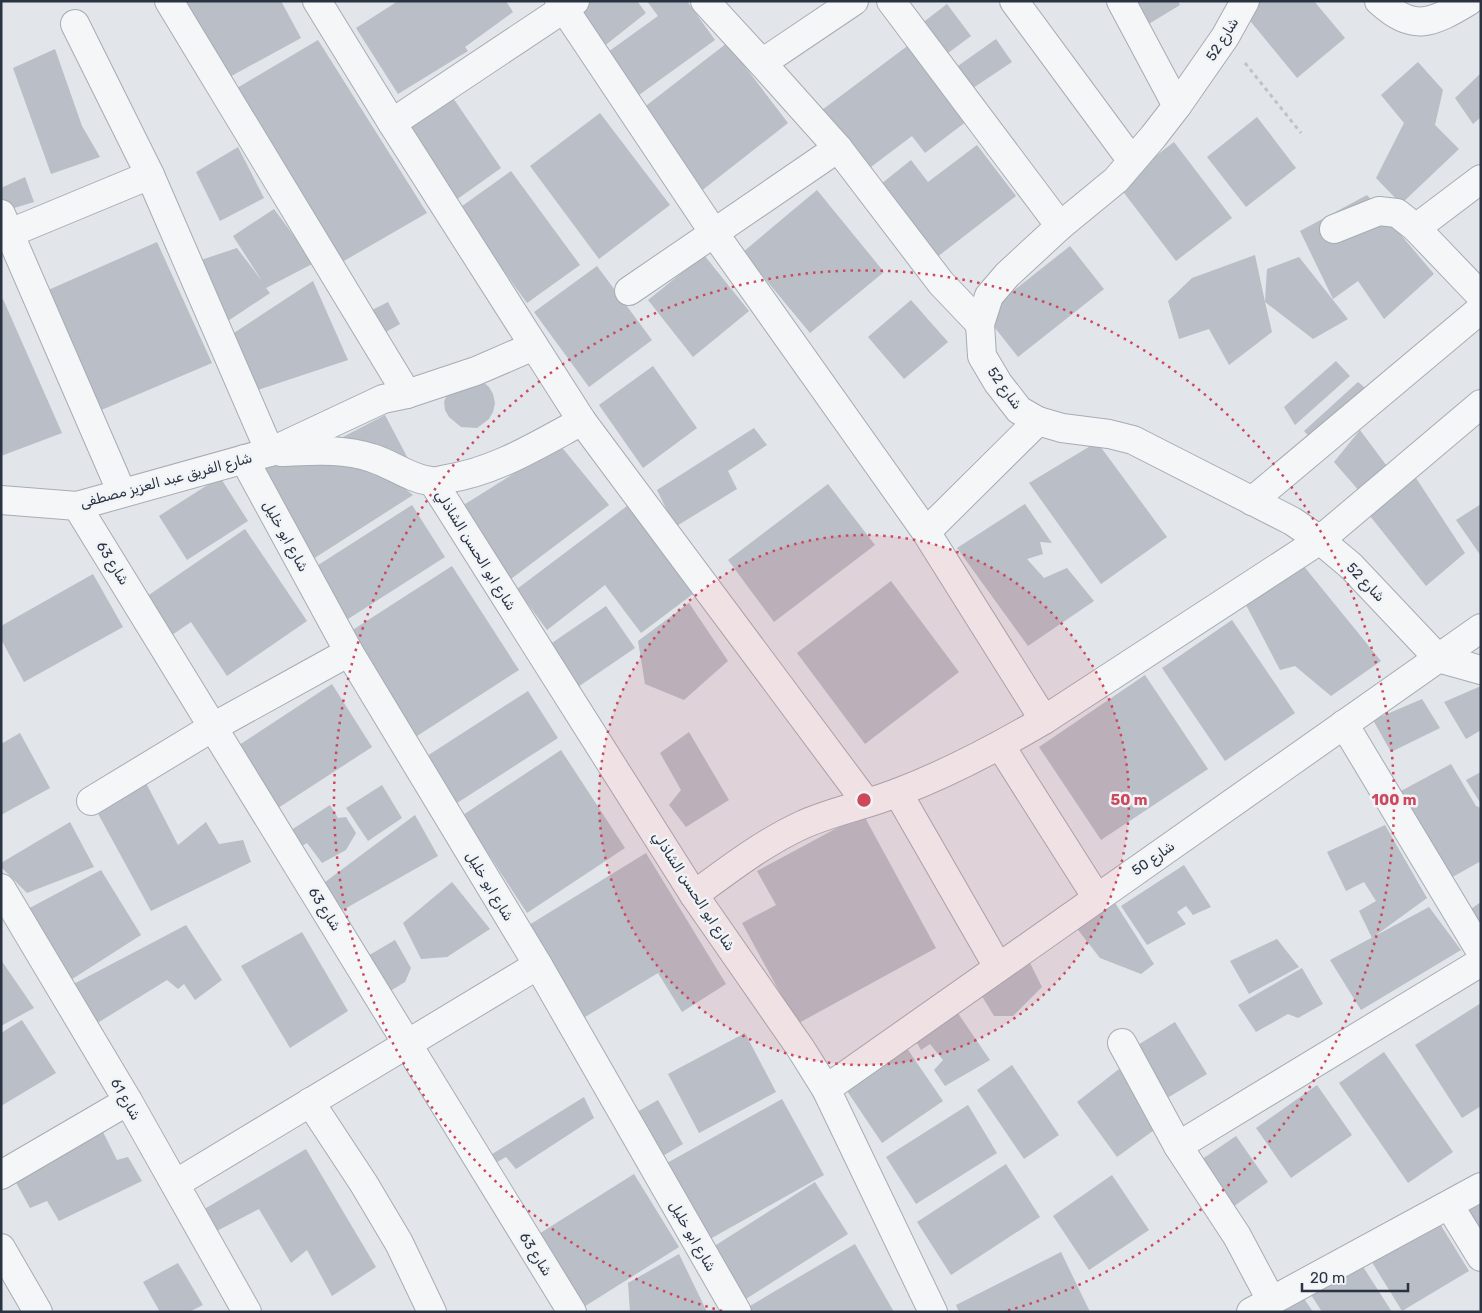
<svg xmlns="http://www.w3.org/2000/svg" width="1482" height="1313" font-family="Rubik,'Noto Sans Arabic',sans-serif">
<rect width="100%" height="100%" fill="#e2e5ea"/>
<g fill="#b9bec7">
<path d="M171,1H281L301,38L226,79Z"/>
<path d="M398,1H506L513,12L465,47L468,51L398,94L356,28Z"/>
<path d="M587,1H637L646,13L603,47L575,11Z"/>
<path d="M647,1H687L715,40L639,95L608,52L658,16Z"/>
<path d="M1133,1H1178L1180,5L1147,25Z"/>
<path d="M1253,1H1314L1345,38L1297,78L1242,11Z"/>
<path d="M947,4L971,36L944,56L921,24Z"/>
<path d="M996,39L1012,62L970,90L955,68Z"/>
<path d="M318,40L427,213L337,265L232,91Z"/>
<path d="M727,43L788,123L700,192L638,112Z"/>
<path d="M910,44L967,121L925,153L912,136L867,170L822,110Z"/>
<path d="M55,49L82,126L100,157L51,174L13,68Z"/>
<path d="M1418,62L1443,90L1435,125L1459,149L1401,204L1376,178L1404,123L1381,95Z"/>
<path d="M1481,73V117L1473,124L1455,98Z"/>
<path d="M453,98L501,168L456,200L407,130Z"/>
<path d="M600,113L670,205L599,259L530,166Z"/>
<path d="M1257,117L1296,168L1246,207L1207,157Z"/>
<path d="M1174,142L1232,218L1176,261L1118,185Z"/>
<path d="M977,145L1016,196L932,261L876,188L911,160L928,182Z"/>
<path d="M238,147L264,198L220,221L196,172Z"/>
<path d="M511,171L580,265L527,303L458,209Z"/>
<path d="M25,177L34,202L1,212V188Z"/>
<path d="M817,190L884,272L810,333L743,252Z"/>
<path d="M1367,195L1434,274L1384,319L1358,281L1333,299L1300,231Z"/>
<path d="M274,209L314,263L266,288L270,293L210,333L180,267L237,248L262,281L233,236Z"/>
<path d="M157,242L212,363L99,411L46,291Z"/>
<path d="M1070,246L1104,289L1018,357L984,314Z"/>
<path d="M704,255L749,311L693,357L648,300Z"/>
<path d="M1255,255L1265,302L1267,269L1299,257L1348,319L1313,339L1265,302L1272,332L1229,365L1209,329L1179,339L1168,301L1192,278Z"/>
<path d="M597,266L652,340L589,387L534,312Z"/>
<path d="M313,281L348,360L240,396L217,344Z"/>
<path d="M3,299L62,433L1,456V300Z"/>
<path d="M911,300L948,342L904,379L868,337Z"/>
<path d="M388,302L400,324L379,336L366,313Z"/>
<path d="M1336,361L1350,376L1295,425L1284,407Z"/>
<path d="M653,366L697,428L643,468L599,405Z"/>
<path d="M482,381L489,387L493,394L495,403L493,412L489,419L477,428L461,427L449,417L445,410L444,402L447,394Z"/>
<path d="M1358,382L1376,397L1318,446L1304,431Z"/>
<path d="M385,415L414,470L341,438Z"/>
<path d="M754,428L767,445L728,471L737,489L675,527L657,490Z"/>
<path d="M1360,430L1395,477L1367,500L1334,462Z"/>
<path d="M1097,442L1167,537L1101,584L1029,483Z"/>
<path d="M560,445L609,505L507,582L462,506Z"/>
<path d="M272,461L378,468L413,495L313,559L257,470Z"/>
<path d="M220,477L248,521L187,560L159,516Z"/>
<path d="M1416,478L1465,553L1426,586L1370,516Z"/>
<path d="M828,484L875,545L774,622L728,560Z"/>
<path d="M631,503L697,591L641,633L605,585L547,630L517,589Z"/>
<path d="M1025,504L1052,543L1040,542L1043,554L1027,559L1044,578L1067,568L1094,601L1028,646L957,548Z"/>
<path d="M1481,504V556L1456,520Z"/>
<path d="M412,505L445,557L345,621L312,569Z"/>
<path d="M245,529L307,621L227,676L191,622L169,637L143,599Z"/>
<path d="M1302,564L1381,661L1331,696L1295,666L1280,670L1246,605Z"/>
<path d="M452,566L519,670L414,738L348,633Z"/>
<path d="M93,574L123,627L24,682L1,639V626Z"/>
<path d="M891,581L959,672L865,744L797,653Z"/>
<path d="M689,603L728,661L684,700L645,684L638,641Z"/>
<path d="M606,606L635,648L575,689L546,647Z"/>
<path d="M1232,620L1295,713L1225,761L1162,668Z"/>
<path d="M1145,675L1208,769L1101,840L1039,747Z"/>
<path d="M332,684L372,747L272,812L233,749Z"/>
<path d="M1481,686V730L1466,739L1444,702Z"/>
<path d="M528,691L558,738L457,803L427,756Z"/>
<path d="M1422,699L1440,728L1391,752L1373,720Z"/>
<path d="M689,732L729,800L686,827L669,805L681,790L660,753Z"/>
<path d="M20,733L50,788L1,815V744Z"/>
<path d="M561,750L625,848L527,913L463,815Z"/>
<path d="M1451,764L1476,806L1481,808V861L1449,879L1401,791Z"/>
<path d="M1481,772V804L1466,780Z"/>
<path d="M145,781L178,845L206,822L219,844L243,840L251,862L151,911L96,810Z"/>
<path d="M382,785L402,818L368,841L346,808Z"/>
<path d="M330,805L338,818L346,817L356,833L346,850L322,863L307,843L294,850L285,834Z"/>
<path d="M863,814L936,948L797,1024L742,923L776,905L757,871Z"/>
<path d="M415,815L438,856L334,915L317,888Z"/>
<path d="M70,822L94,867L27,893L1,867V863Z"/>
<path d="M1385,825L1427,898L1372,938L1359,911L1376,901L1364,882L1346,891L1327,852Z"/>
<path d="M646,853L726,984L682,1012L658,973L585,1017L529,925Z"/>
<path d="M1184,865L1211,907L1193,915L1186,906L1177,912L1186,924L1147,945L1121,906Z"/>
<path d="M101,870L141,935L66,983L22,912Z"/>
<path d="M452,882L490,929L447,957L421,959L403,923Z"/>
<path d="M1110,895L1154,964L1141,974L1100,958L1071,921Z"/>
<path d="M1481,902V944L1462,915Z"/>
<path d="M1429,907L1461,950L1361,1010L1330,960Z"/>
<path d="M186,925L222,980L195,1000L184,984L178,989L167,980L91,1027L68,987Z"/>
<path d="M302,932L348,1011L290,1048L241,966Z"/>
<path d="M1277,939L1299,967L1249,994L1230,961Z"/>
<path d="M395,940L411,968L405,982L382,996L361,960Z"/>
<path d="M1027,957L1042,987L1013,1016H994L980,993Z"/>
<path d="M1,960L34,1008L1,1026Z"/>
<path d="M1302,968L1323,1004L1298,1018L1288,1014L1256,1032L1238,1005Z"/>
<path d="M1481,1003V1106L1462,1118L1415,1045Z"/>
<path d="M955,1009L990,1060L945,1086L934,1070L943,1060L930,1044L921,1050L912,1034Z"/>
<path d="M22,1020L56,1073L1,1106V1033Z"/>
<path d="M1175,1022L1207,1074L1164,1100L1133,1048Z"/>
<path d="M745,1033L776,1092L699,1133L668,1074Z"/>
<path d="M904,1044L943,1101L882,1143L843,1085Z"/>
<path d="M1384,1052L1453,1152L1408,1183L1339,1083Z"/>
<path d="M1012,1065L1059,1135L1024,1159L977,1090Z"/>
<path d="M1119,1069L1161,1125L1117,1157L1077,1102Z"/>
<path d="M1317,1085L1352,1135L1291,1178L1256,1128Z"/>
<path d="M584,1097L594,1118L516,1169L506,1157L492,1165L489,1156Z"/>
<path d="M782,1099L824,1175L710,1239L667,1163Z"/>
<path d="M658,1100L683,1144L656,1160L630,1116Z"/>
<path d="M968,1105L997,1153L916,1204L886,1157Z"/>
<path d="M102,1130L117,1160L128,1157L142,1181L59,1221L47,1201L30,1208L14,1179Z"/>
<path d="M1236,1136L1268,1182L1230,1209L1198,1162Z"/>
<path d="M306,1149L376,1267L332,1296L307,1250L291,1263L259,1209L213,1233L201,1211Z"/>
<path d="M1006,1164L1040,1217L951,1275L917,1222Z"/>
<path d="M634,1174L679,1247L579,1310L534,1237Z"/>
<path d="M1112,1175L1149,1230L1089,1270L1053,1216Z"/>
<path d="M815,1182L848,1234L738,1304L705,1252Z"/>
<path d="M1481,1191V1243L1457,1207Z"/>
<path d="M1437,1219L1469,1271L1402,1311L1370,1259Z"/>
<path d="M855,1244L894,1312H744L743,1310Z"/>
<path d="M1061,1252L1090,1312H959L956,1305Z"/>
<path d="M679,1254L707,1312H630L628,1283Z"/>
<path d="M1360,1262L1392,1312H1322L1310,1293Z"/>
<path d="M178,1263L203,1305L189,1312H160L143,1282Z"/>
<path d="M1299,1291L1313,1312H1268Z"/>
</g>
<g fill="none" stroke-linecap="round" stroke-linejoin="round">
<defs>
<g id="minor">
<path d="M169,1L407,394"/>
<path d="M317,1L392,123L582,421L866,802"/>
<path d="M559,1L714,233L926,532L1044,720"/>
<path d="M705,1L762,63L854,1"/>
<path d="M891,1L1060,226"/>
<path d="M1014,1L1132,161"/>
<path d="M1121,1L1177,106"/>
<path d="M1245,1L1225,37L1177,106L1153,137L1116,180L1060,226L1007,275L989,296L980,324L982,356L998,383L1019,410L1038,421L1062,428L1109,434L1133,440L1292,521L1320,540L1351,566L1438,658L1481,670"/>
<path d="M1379,1C1414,33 1432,23 1469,1"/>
<path d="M75,24L150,175L270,452"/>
<path d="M762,63L838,148L941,283L980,324"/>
<path d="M392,123L575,1"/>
<path d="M1,214L122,493"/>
<path d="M1416,228L1481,179"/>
<path d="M1334,229L1379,211L1397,213L1416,228L1481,296"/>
<path d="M10,233L150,175"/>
<path d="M629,291L838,148"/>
<path d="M281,452C312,451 342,448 372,458C392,464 410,479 431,481C436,482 442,480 446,479C495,472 539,444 582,421"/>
<path d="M244,459L349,652L538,965L737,1312"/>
<path d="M433,482L694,895L801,1049L826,1089L933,1312"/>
<path d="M1,500L77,506L270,452L383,399L407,394L476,371L534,346"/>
<path d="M1252,501L1481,309"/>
<path d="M77,506L572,1312"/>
<path d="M926,532L1038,421"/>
<path d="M1344,724L1481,952"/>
<path d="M1000,745L1097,898"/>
<path d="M898,793L998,967"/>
<path d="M91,801L213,727L349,652"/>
<path d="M1,888L128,1101L247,1312"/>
<path d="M694,895C728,870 763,843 802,825C833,811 867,805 899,792C949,773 998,747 1044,720L1320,540L1481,404"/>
<path d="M1122,1043L1178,1146L1237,1236L1271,1300"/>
<path d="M826,1089L1481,628"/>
<path d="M310,1102L364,1184L399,1243L432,1312"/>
<path d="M1178,1146L1481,962"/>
<path d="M1,1175L128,1101"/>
<path d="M175,1184L538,965"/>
<path d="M1449,1205L1481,1257"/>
<path d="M1,1248L38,1312"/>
<path d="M1251,1312L1481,1187"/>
</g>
</defs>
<use href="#minor" stroke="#a7acb4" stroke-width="30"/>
<path stroke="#bfc3c9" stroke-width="3" stroke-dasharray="4 4" stroke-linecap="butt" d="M1245,63L1301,133"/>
<use href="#minor" stroke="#f4f6f8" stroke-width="28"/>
</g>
<circle cx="864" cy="800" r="265" fill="#cd485d" fill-opacity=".12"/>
<g fill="none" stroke="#cd485d" stroke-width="2.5" stroke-dasharray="2.5 5">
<circle cx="864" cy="800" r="265"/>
<path d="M722 1311A530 530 0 1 1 1006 1311"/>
</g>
<g text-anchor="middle" stroke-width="5" stroke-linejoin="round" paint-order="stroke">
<g font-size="14" fill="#2a3342" stroke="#f1f4f7">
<text transform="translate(1222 39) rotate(-58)" y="5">شارع 52</text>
<text transform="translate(1005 388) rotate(54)" y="5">شارع 52</text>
<text transform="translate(166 480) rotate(-15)" y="5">شارع الفريق عبد العزيز مصطفى</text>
<text transform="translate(286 536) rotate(61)" y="5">شارع ابو خليل</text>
<text transform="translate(476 550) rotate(58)" y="5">شارع ابو الحسن الشاذلي</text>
<text transform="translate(113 563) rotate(58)" y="5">شارع 63</text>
<text transform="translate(1366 582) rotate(46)" y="5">شارع 52</text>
<text transform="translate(1153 858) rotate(-35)" y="5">شارع 50</text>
<text transform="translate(490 886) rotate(59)" y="5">شارع ابو خليل</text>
<text transform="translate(694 891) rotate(57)" y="5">شارع ابو الحسن الشاذلي</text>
<text transform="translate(325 909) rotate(58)" y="5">شارع 63</text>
<text transform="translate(126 1099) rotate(60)" y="5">شارع 61</text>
<text transform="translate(693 1236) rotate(60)" y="5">شارع ابو خليل</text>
<text transform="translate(536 1254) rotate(58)" y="5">شارع 63</text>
</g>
</g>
<circle cx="864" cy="800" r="8" fill="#cd485d" stroke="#f1f4f7" stroke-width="2.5"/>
<g font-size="15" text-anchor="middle" font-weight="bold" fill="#cd485d" stroke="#f1f4f7" stroke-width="5" stroke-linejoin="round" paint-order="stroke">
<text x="1129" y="805">50 m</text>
<text x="1394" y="805">100 m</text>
</g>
<rect width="1482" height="1313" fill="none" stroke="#2a3342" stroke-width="5"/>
<path d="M1302 1283v8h106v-8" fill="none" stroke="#2a3342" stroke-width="2.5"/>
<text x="1310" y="1283" font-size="15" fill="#2a3342" stroke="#f1f4f7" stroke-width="4" paint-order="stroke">20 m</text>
</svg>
